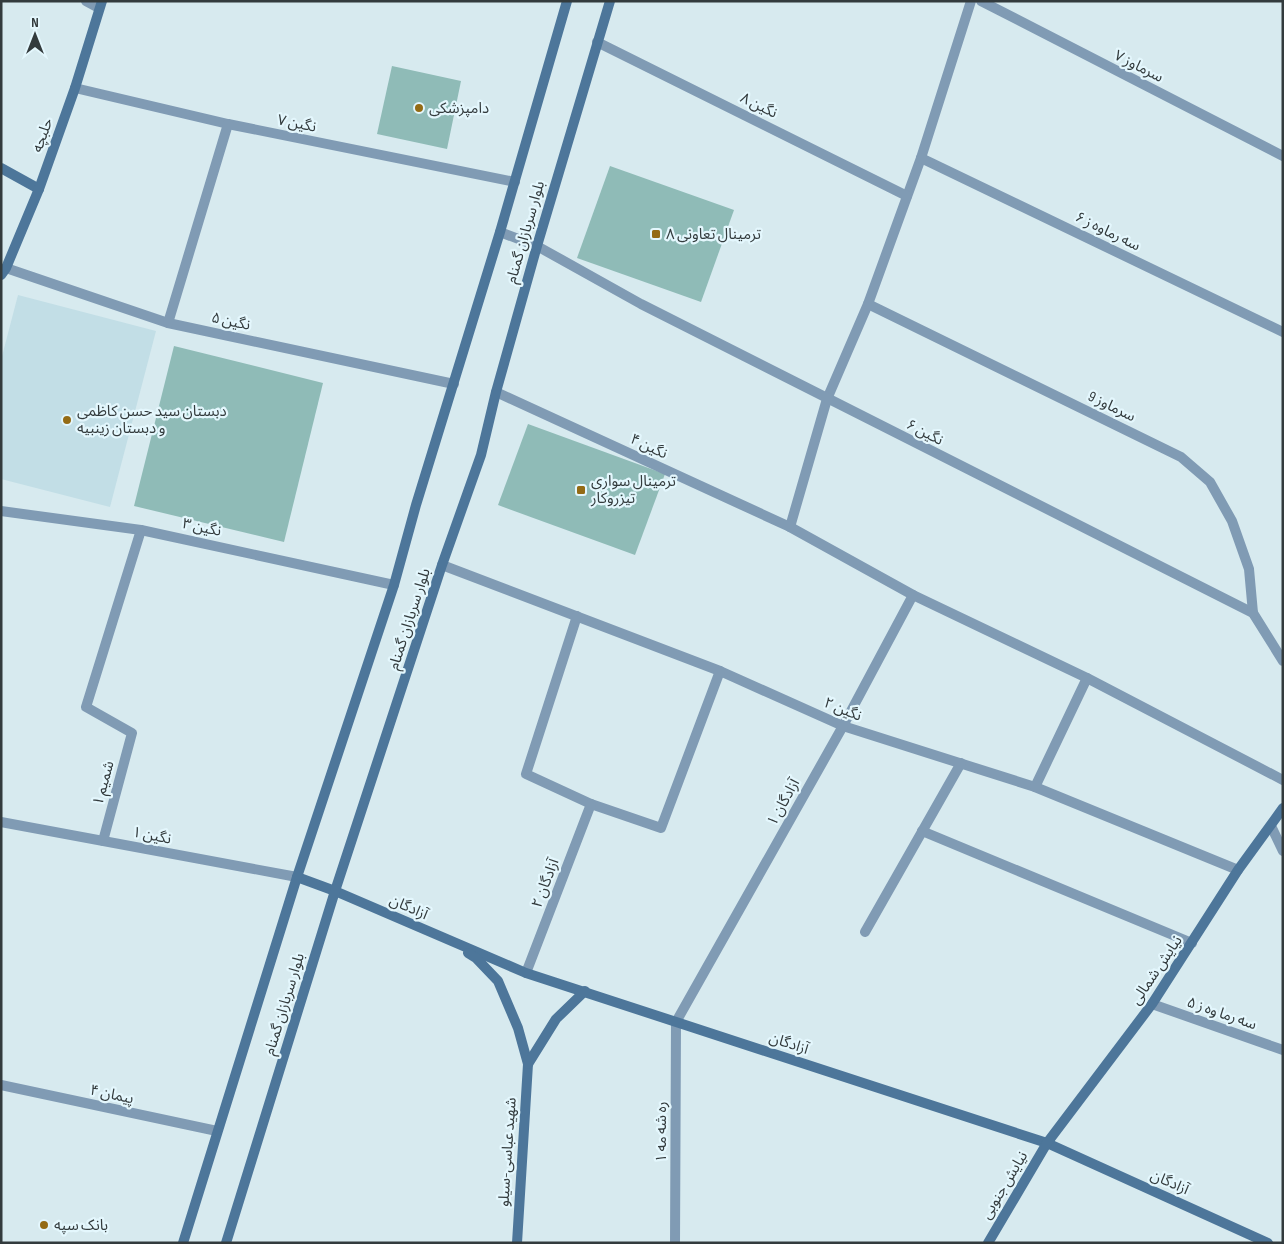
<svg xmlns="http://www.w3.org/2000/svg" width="1284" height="1244" font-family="'Sofia Sans Condensed','Noto Sans Arabic',sans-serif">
<rect width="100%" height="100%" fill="#d7eaef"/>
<path fill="#c2dee6" d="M18,295L156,331L110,507L1,479V360Z"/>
<g fill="#8fbbb7">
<path d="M392,66L461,81L447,149L377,134Z"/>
<path d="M610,166L734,210L701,302L577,258Z"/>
<path d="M174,346L323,383L284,542L134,506Z"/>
<path d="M528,424L665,474L635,555L498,505Z"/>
</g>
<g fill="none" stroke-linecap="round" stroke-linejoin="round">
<g stroke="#809bb4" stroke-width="10">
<path d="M86,1L99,8"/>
<path d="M971,1L921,158L868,304L827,399L790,527L913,595L1087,678L1283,780"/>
<path d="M981,1L1283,156"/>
<path d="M597,42L907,196"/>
<path d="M75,88L228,124L515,182"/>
<path d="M921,158L1283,332"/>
<path d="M500,232L537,246L641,304L1253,613L1283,661"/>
<path d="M6,268L168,323L454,384"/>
<path d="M868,304L1181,457L1210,482L1232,521L1249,569L1253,613"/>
<path d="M168,323L228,124"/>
<path d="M496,392L790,527"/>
<path d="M1,511L141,530L394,585"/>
<path d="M442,565L720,671L843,726L1035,787L1238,870"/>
<path d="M577,616L526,774L591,804L661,828L720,671"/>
<path d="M1035,787L1087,678"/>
<path d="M1,822L297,877"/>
<path d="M1271,826L1283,851"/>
<path d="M922,831L1192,943"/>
<path d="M103,841L132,733L86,707L141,530"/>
<path d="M865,932L961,763"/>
<path d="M526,973L591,804"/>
<path d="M1152,1004L1283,1050"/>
<path d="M1,1085L217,1131"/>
<path d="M675,1243L676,1022L843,726L913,595"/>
</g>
<g stroke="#4d769a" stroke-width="10">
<path d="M1,168L39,189"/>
<path d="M1,275L6,268L39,189L75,88L102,1"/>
<path d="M297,877L335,891L526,973L1047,1143L1268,1243"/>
<path d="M468,953L476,958L498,981L518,1028L528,1064L517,1243"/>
<path d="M528,1064L556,1019L585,991"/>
<path d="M183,1243L297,877L394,585L416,505L500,232L567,1"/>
<path d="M226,1243L335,891L442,565L481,455L496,392L537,246L610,1"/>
<path d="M988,1243L1047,1143L1152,1004L1238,870L1283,808"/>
</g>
</g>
<g fill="#946b15" stroke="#e4f7fd" stroke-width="2">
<circle cx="419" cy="108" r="5"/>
<rect x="651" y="229" width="10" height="10" rx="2.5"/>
<circle cx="67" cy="420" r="5"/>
<rect x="576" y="485" width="10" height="10" rx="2.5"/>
<circle cx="44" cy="1225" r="5"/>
</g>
<g text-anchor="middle" stroke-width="4.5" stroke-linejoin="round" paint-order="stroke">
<g font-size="15" fill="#333b3d" stroke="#e4f7fd">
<text transform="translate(1139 66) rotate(27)" y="5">سرماوز ۷</text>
<text transform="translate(759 105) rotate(26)" y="5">نگین ۸</text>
<text transform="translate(297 123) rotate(11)" y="5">نگین ۷</text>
<text transform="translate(42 135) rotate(-70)" y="5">حلبچه</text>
<text transform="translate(1108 231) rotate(26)" y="5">سه رماوه ز ۶</text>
<text transform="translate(525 232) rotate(-74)" y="5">بلوار سربازان گمنام</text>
<text transform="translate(231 321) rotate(12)" y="5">نگین ۵</text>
<text transform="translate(1112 406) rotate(26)" y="5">سرماوز 9</text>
<text transform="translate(925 432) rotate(27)" y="5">نگین ۶</text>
<text transform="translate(649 446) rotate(25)" y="5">نگین ۴</text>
<text transform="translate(202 527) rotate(12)" y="5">نگین ۳</text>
<text transform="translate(409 619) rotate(-72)" y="5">بلوار سربازان گمنام</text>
<text transform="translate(843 709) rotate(22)" y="5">نگین ۲</text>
<text transform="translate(103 783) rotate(-75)" y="5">شمیم ۱</text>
<text transform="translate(783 802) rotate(-61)" y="5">آزادگان ۱</text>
<text transform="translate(152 835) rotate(11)" y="5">نگین ۱</text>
<text transform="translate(545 883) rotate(-69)" y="5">آزادگان ۲</text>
<text transform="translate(409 907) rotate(24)" y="5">آزادگان</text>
<text transform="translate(1156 970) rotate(-56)" y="5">نیایش شمالی</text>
<text transform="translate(284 1004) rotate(-73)" y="5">بلوار سربازان گمنام</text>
<text transform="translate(1222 1013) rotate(19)" y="5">سه رما وه ز ۵</text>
<text transform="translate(789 1043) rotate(18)" y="5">آزادگان</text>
<text transform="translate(112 1094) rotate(12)" y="5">پیمان ۴</text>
<text transform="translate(661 1132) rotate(-90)" y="5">ره شه مه ۱</text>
<text transform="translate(507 1152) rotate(-86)" y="5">شهید عباسی-سیلو</text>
<text transform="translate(1170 1182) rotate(24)" y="5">آزادگان</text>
<text transform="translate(1004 1185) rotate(-59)" y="5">نیایش جنوبی</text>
</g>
<g font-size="15" fill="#333b3d" stroke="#e4f7fd" text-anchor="start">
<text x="429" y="113">دامپزشکی</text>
<text x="666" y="239">ترمینال تعاونی ۸</text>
<text x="77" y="416">دبستان سید حسن کاظمی<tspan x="77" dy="17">و دبستان زینبیه</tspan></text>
<text x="591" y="486">ترمینال سواری<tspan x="591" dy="17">تیزروکار</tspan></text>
<text x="54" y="1230">بانک سپه</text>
</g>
</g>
<rect width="1284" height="1244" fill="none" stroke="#333b3d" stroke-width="5"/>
<g transform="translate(35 35)" stroke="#e4f7fd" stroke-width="4" paint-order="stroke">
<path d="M0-4L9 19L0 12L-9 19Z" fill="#333b3d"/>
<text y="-8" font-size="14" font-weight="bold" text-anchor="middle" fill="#333b3d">N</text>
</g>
</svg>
